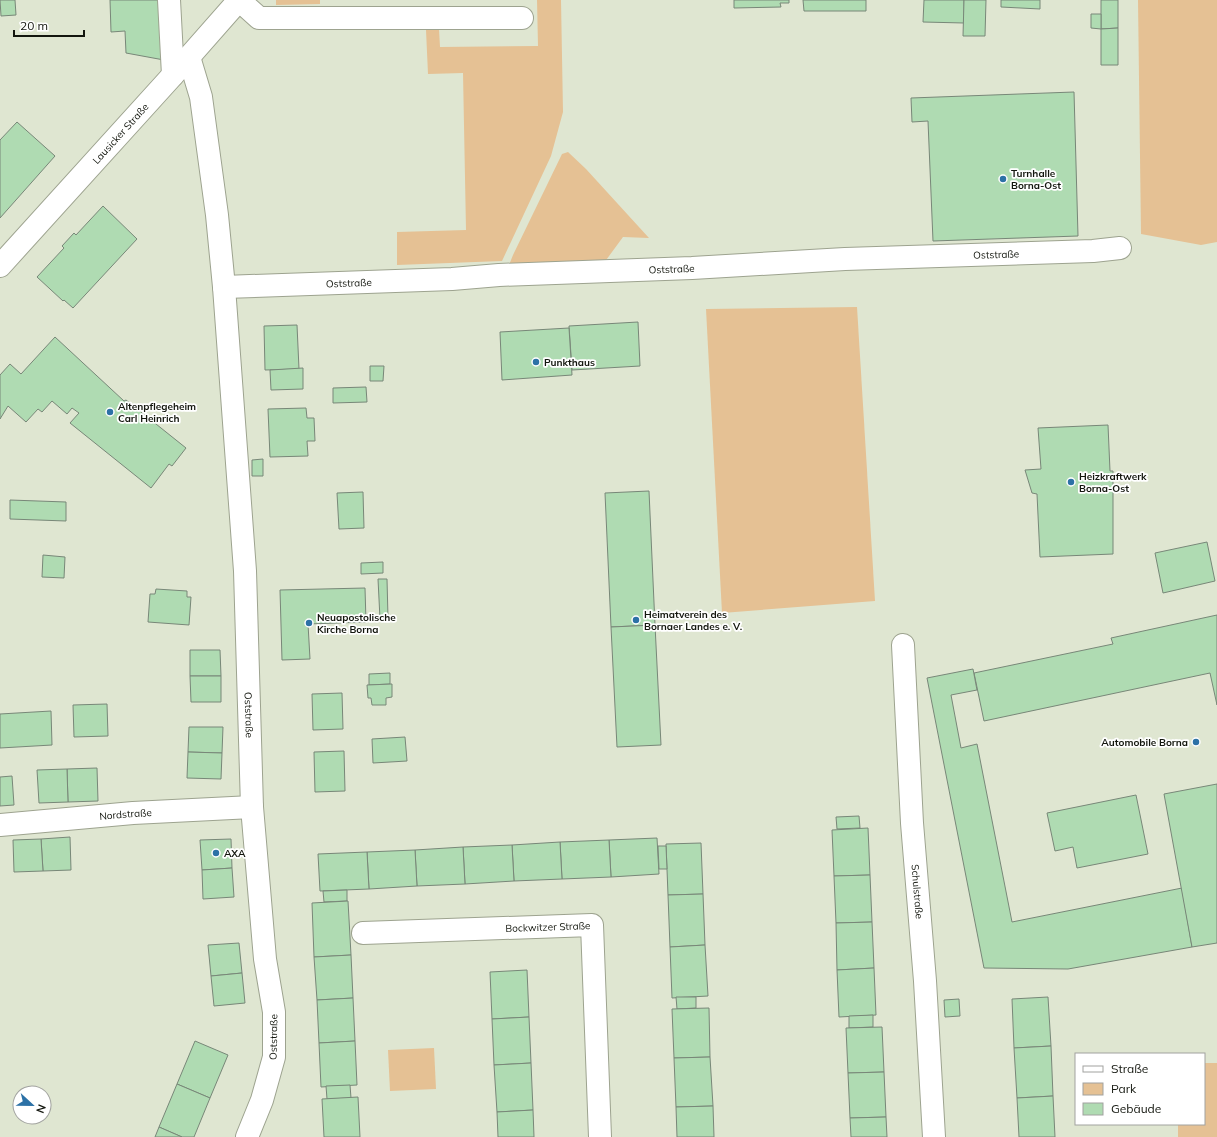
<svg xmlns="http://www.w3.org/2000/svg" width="1217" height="1137" font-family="Mulish,sans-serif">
<rect width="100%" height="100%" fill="#dfe6d1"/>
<g fill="#e5c194">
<path d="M276,0H320V4L276,5Z"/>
<path d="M537,0H561L563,112L551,156L502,261L397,265V232L466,230L463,73L428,74L426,30L439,29L440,47L538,46Z"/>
<path d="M1138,0H1217V242L1201,245L1141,234Z"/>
<path d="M568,152L586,169L649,238L623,237L601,267L507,270L513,255L562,154Z"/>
<path d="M857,307L875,601L722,613L706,309Z"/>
<path d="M434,1048L436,1089L390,1091L388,1050Z"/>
<path d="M1204,1063H1217V1137H1178V1124H1204Z"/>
</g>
<g fill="#afdbb2" stroke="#788778">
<path d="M0,0H15L16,15L1,16Z"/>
<path d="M110,0H161L164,60L126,53L125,31L111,32Z"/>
<path d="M734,0H789V3H780L781,7L734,8Z"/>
<path d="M803,0H866V11H804Z"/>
<path d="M924,0H964V23L923,22Z"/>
<path d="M964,0H986L985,36H963Z"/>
<path d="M1001,0H1040V9L1001,7Z"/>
<path d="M1101,0H1118V28L1101,29Z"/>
<path d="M1091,14H1101V29L1091,28Z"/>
<path d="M1118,28V65H1101V29Z"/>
<path d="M1074,92L1078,236L933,241L928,121L912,122L911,98Z"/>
<path d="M17,122L55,156L0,218V140Z"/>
<path d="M103,206L137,239L73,308L64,300L63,301L37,277L64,248L62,246L74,233L76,235Z"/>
<path d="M638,322L640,366L572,370L569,326Z"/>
<path d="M297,325L299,369L265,370L264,326Z"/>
<path d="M569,328L572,375L502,380L500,332Z"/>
<path d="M55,337L124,401L126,400L186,448L172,466L169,464L151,488L70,423L79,413L72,408L67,414L52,401L42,412L38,409L26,422L8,406L0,419V375L10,364L21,374Z"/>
<path d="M370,366H384L383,381H370Z"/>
<path d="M303,368V389L271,390L270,370Z"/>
<path d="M366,387L367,402L333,403V388Z"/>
<path d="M306,408L307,418H314L315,441H307L308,456L270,457L268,409Z"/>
<path d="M1108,425L1110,471H1113V554L1040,557L1037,494L1032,493L1025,470L1041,469L1038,428Z"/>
<path d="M263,459V476H252V460Z"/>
<path d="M649,491L655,625L611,627L605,493Z"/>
<path d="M363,492L364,528L339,529L337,493Z"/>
<path d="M10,500L66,502V521L10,519Z"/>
<path d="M1207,542L1215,581L1163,593L1155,553Z"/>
<path d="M43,555L65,557L64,578L42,577Z"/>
<path d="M383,562V573L361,574V563Z"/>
<path d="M378,579H387L388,618L380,619Z"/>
<path d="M365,588L366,622L308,624L310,659L282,660L280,590Z"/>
<path d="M156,589L187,591V597H191L189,625L148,622L150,594H155Z"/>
<path d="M1217,615V705L1210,673L984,721L974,673L1113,644L1111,638Z"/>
<path d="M655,625L661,745L617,747L611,627Z"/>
<path d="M190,650H220L221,676H190Z"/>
<path d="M973,669L977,690L951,695L961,748L977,744L1012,922L1182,888L1192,947L1068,969L984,968L927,678Z"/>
<path d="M390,673V684L369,685V674Z"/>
<path d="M190,676H221V702H191Z"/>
<path d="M392,684V697L386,698V705H372L371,698H368L367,685Z"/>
<path d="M342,693L343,729L313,730L312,694Z"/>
<path d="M107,704L108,736L74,737L73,705Z"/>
<path d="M51,711L52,745L0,748V714Z"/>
<path d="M189,727H223L222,753L188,752Z"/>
<path d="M405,737L407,761L373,763L372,739Z"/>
<path d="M344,751L345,791L315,792L314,752Z"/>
<path d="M188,752L222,753L221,779L187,778Z"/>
<path d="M97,768L98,801L68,802L67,769Z"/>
<path d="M67,769L68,802L39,803L37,770Z"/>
<path d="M12,776L14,805L0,806V777Z"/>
<path d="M1217,784V943L1192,947L1164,794Z"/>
<path d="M1136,795L1148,854L1077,868L1073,847L1055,851L1047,813Z"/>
<path d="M859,816L860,828L837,829L836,817Z"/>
<path d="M868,828L870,875L834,876L832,830Z"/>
<path d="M70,837L71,870L43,871L41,839Z"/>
<path d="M657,838L659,874L611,877L609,840Z"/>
<path d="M41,839L43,871L14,872L13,840Z"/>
<path d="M231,839L232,868L202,870L200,840Z"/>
<path d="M609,840L611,877L562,879L560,842Z"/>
<path d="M560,842L562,879L514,881L512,845Z"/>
<path d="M701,843L703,894L668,895L666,844Z"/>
<path d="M512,845L514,881L465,884L463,847Z"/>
<path d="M658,846H666L667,869H659Z"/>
<path d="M463,847L465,884L417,886L415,850Z"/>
<path d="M415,850L417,886L369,889L367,852Z"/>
<path d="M367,852L369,889L320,891L318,854Z"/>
<path d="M232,868L234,897L203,899L202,870Z"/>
<path d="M870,875L872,922L836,923L834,876Z"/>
<path d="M347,890V901L324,902L323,891Z"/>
<path d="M703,894L705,945L670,947L668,895Z"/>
<path d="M348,901L351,955L314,957L312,903Z"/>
<path d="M872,922L874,968L837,970L836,923Z"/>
<path d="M239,943L242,973L211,976L208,945Z"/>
<path d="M705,945L708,996L672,998L670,947Z"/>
<path d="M351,955L353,998L317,1000L314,957Z"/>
<path d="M874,968L876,1015L839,1017L837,970Z"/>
<path d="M527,970L529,1017L492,1019L490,972Z"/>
<path d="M242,973L245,1003L214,1006L211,976Z"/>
<path d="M676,997H696V1008L677,1009Z"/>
<path d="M1048,997L1051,1046L1014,1048L1012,999Z"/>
<path d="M353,998L355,1041L319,1043L317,1000Z"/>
<path d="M959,999L960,1016L945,1017L944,1000Z"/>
<path d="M709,1008L710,1057L674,1058L672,1009Z"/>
<path d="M873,1015V1027L849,1028V1016Z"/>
<path d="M529,1017L531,1063L494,1065L492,1019Z"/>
<path d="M882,1027L884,1072L848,1073L846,1028Z"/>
<path d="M195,1041L228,1055L210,1098L177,1084Z"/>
<path d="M355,1041L357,1085L321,1087L319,1043Z"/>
<path d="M1051,1046L1053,1096L1017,1098L1014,1048Z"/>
<path d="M710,1057L713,1106L676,1107L674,1058Z"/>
<path d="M531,1063L533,1110L497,1112L494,1065Z"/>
<path d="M884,1072L886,1117L850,1118L848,1073Z"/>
<path d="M177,1084L210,1098L194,1137H182L159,1127Z"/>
<path d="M350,1085L351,1098L327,1099L326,1086Z"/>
<path d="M1053,1096L1055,1137H1019L1017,1098Z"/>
<path d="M358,1097L360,1137H324L322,1099Z"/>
<path d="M713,1106L714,1137H677L676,1107Z"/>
<path d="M533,1110L534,1137H498L497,1112Z"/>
<path d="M886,1117L887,1137H851L850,1118Z"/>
<path d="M159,1127L182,1137H155Z"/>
</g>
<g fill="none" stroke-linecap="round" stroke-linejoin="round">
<defs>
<g id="minor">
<path d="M169,0L173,75"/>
<path d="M239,0L259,18H522"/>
<path id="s1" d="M189,57L201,97L217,215L224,287L245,571L252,807L265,959L274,1012V1057L262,1100L247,1137"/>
<path id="s2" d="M0,266L173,75L239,0"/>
<path id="s3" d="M224,287L452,279L499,275L692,268L845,259L1093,251L1120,248"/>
<path id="s4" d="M903,645L912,823L925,981L934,1137"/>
<path id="s5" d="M0,825L133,813L252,807"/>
<path id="s6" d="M363,933L592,925L600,1137"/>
</g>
</defs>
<use href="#minor" stroke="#9da38f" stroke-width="24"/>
<use href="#minor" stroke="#fff" stroke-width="22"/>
</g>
<g fill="#2c71a6" stroke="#fff" stroke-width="1.5">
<circle cx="1003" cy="179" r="4"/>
<circle cx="536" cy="362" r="4"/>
<circle cx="110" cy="412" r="4"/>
<circle cx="1071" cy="482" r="4"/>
<circle cx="636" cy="620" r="4"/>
<circle cx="309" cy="623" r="4"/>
<circle cx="1196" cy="742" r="4"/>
<circle cx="216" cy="853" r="4"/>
</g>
<g text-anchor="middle" stroke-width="3.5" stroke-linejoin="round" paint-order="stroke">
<g font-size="10" fill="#13160e" stroke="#fff">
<text dy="4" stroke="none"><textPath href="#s2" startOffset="179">Lausicker Straße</textPath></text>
<text dy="4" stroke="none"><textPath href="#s3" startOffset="773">Oststraße</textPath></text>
<text dy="4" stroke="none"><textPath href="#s3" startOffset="448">Oststraße</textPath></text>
<text dy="4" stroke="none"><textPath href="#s3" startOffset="125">Oststraße</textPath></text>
<text dy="4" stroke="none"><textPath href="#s1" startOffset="662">Oststraße</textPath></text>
<text dy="4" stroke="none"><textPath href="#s5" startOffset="126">Nordstraße</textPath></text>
<text dy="4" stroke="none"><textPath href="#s4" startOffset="247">Schulstraße</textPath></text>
<text dy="4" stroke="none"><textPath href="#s6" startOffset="185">Bockwitzer Straße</textPath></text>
<text transform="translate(273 1037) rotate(-89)" y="4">Oststraße</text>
</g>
<g font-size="10" font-weight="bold" fill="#13160e" stroke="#fff" text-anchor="start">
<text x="1011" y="177">Turnhalle<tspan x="1011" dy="12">Borna-Ost</tspan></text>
<text x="544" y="366">Punkthaus</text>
<text x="118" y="410">Altenpflegeheim<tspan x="118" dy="12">Carl Heinrich</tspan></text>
<text x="1079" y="480">Heizkraftwerk<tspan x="1079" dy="12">Borna-Ost</tspan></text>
<text x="644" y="618">Heimatverein des<tspan x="644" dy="12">Bornaer Landes e. V.</tspan></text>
<text x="317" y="621">Neuapostolische<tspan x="317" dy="12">Kirche Borna</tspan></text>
<text x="1188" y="746" text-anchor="end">Automobile Borna</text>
<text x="224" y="857">AXA</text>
</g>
</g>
<rect x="1075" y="1053" width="130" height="72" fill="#ffffff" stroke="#a1a29f"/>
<rect x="1083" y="1066" width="20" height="6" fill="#ffffff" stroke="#a1a29f"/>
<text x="1111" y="1073" font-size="12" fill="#13160e">Straße</text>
<rect x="1083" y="1083" width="20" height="12" fill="#e5c194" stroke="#a1a29f"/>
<text x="1111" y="1093" font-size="12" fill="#13160e">Park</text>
<rect x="1083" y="1103" width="20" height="12" fill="#afdbb2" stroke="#a1a29f"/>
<text x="1111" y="1113" font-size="12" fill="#13160e">Gebäude</text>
<g transform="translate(32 1105) rotate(112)"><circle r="19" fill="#ffffff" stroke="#a1a29f"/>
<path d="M0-3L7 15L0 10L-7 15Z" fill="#2c71a6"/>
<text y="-6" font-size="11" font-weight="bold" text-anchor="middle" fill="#13160e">N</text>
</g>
<path d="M14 30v6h70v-6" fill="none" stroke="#13160e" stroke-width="2"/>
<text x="20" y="30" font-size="12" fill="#13160e" stroke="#ffffff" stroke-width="3" paint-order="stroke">20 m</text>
</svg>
